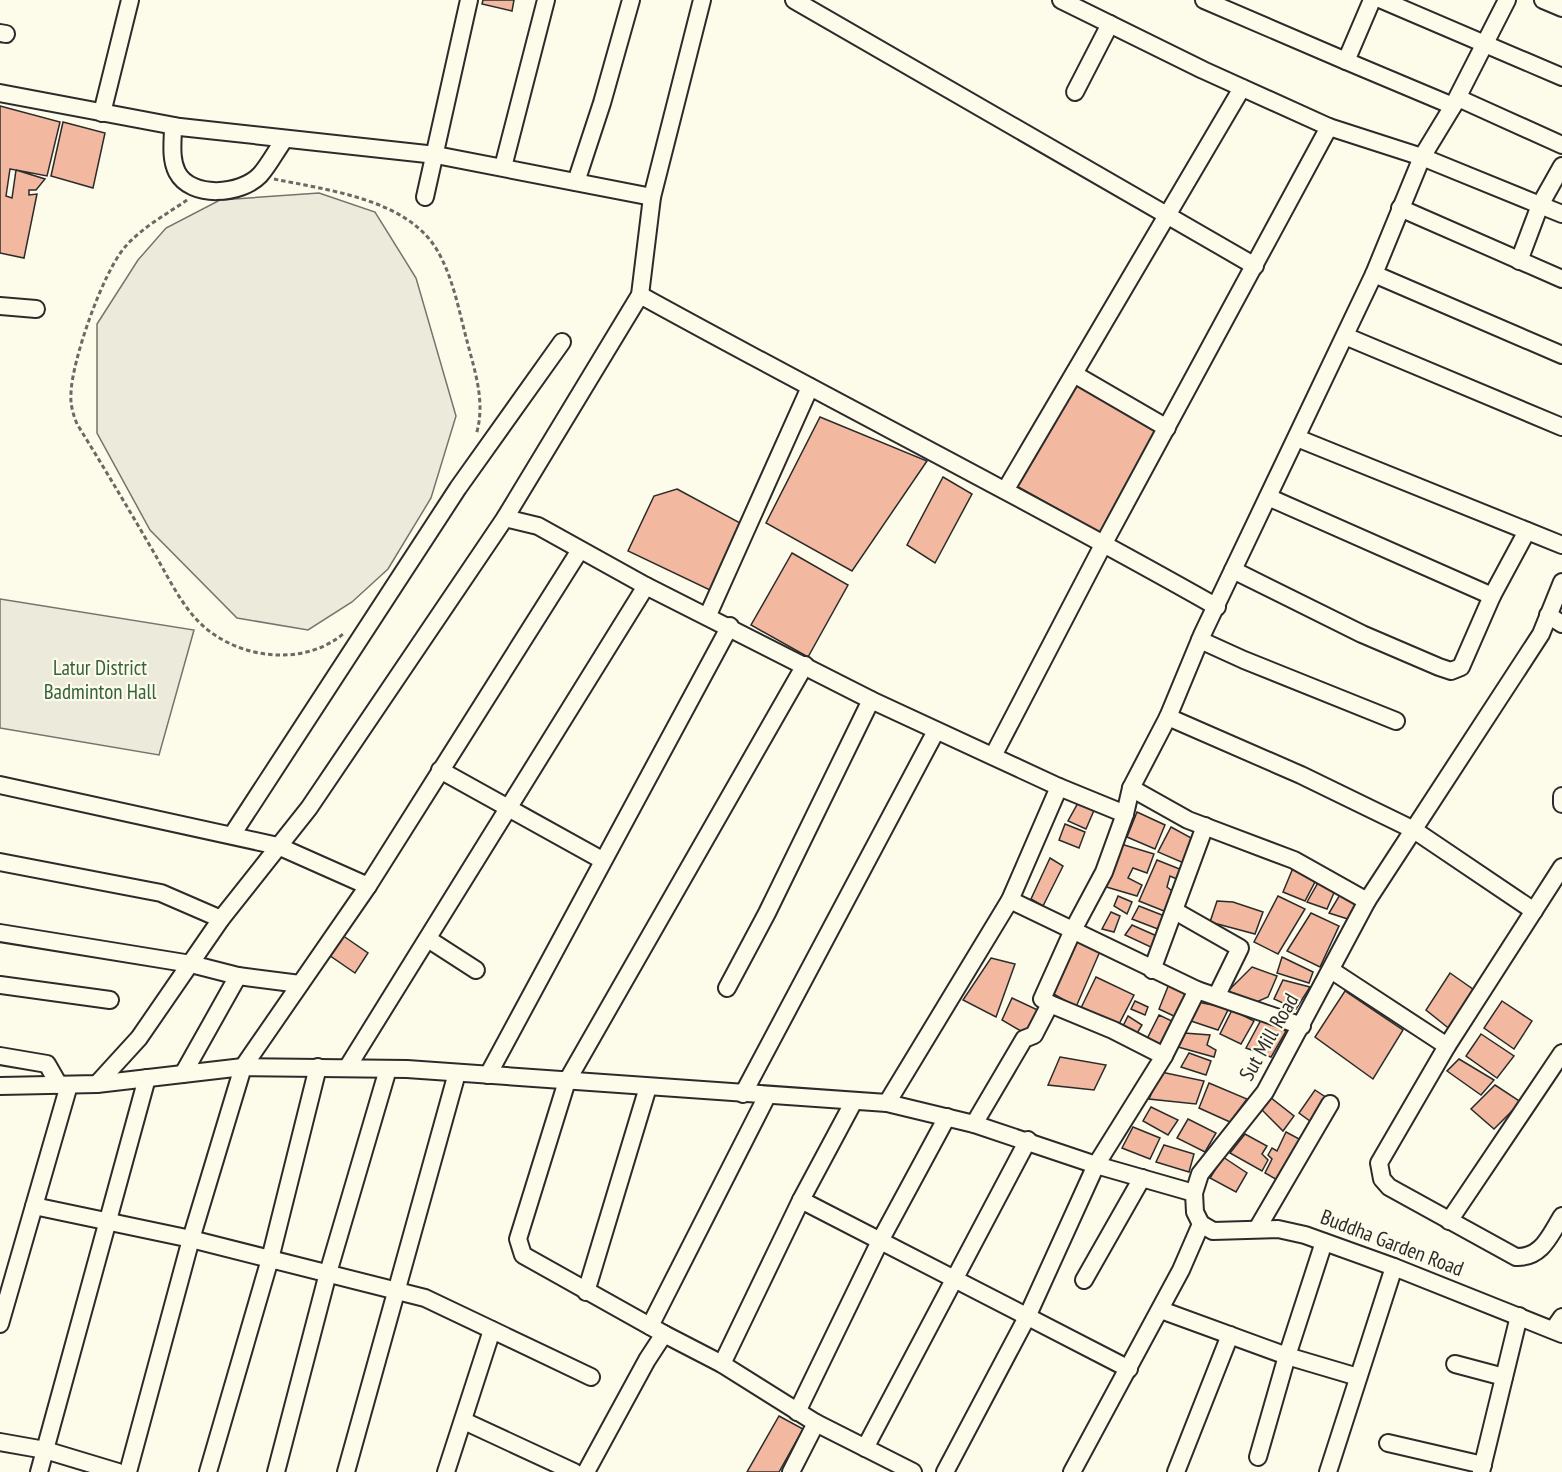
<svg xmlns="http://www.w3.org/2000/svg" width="1562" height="1472" font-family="'PT Sans Narrow',sans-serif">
<rect width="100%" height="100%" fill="#fdfbea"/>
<g fill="#ecebdb" stroke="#74746e" stroke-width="1.5">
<path d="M319,193L375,212L416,278L456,416L431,498L388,569L352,602L308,630L237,618L150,530L97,433V324L138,260L166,228L220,200Z"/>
<path d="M0,599L194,630L159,755L0,728Z"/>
</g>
<g fill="#f2b8a0" stroke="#2b2b2b" stroke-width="1.5" fill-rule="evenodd">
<path d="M483,0H514L512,11L482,4Z"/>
<path d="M0,106L60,122L47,176L16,170L45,179L36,190H29V195L37,194L24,258L0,253ZM10,169L16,170L12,198L6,196Z"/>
<path d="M63,122L105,133L93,188L51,176Z"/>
<path d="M1074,383L1160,429L1102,534L1015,485Z"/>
<path d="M820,417L927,461L852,571L766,523Z"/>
<path d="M943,477L972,494L935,563L907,545Z"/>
<path d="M677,489L742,524L712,591L628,551L654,496Z"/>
<path d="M792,553L848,585L808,657L751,625Z"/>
<path d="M1078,803L1095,808L1086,829L1068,821Z"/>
<path d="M1137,812L1165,825L1155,849L1127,837Z"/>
<path d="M1065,824L1085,832L1079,848L1059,840Z"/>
<path d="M1171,827L1195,840L1186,864L1158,852Z"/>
<path d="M1121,844L1154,854L1147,873L1133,868L1128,878L1142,885L1137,896L1103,886Z"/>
<path d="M1050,858L1063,866L1043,906L1031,899Z"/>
<path d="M1157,860L1182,870L1179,880L1170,876L1167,887L1176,894L1169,913L1139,901Z"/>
<path d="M1293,868L1316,880L1305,901L1283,892Z"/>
<path d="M1319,881L1336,888L1327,909L1307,902Z"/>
<path d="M1341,893L1360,902L1351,920L1329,913Z"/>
<path d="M1118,896L1132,902L1127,914L1114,906Z"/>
<path d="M1278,896L1305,909L1278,954L1254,942Z"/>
<path d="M1217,901L1233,902L1263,912L1255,934L1210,922Z"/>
<path d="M1139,906L1167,917L1163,931L1132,919Z"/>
<path d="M1111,912L1120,916L1114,932L1102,929Z"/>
<path d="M1311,913L1339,926L1320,967L1287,951Z"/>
<path d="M1132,925L1159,937L1155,949L1125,935Z"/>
<path d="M339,933L368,953L355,973L326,953Z"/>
<path d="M1075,938L1101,949L1076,1007L1052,993Z"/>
<path d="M1282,957L1313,972L1309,983L1277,973Z"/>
<path d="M991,958L1015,964L996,1017L963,1000Z"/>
<path d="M1252,967L1277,976L1268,997L1252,1004L1227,992Z"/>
<path d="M1450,973L1477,992L1452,1031L1426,1010Z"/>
<path d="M1096,977L1134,995L1117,1028L1079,1012Z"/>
<path d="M1283,980L1310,987L1296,1009L1274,999Z"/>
<path d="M1169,984L1190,993L1178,1018L1159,1009Z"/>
<path d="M1345,991L1403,1030L1373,1079L1315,1037Z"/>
<path d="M1012,998L1042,1012L1026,1034L1002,1020Z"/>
<path d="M1135,1001L1148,1007L1145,1015L1131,1009Z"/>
<path d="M1502,1001L1532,1021L1514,1049L1484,1028Z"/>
<path d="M1197,1002L1229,1008L1218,1030L1188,1020Z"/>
<path d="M1232,1010L1254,1021L1241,1044L1220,1034Z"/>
<path d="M1159,1015L1174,1022L1161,1050L1145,1043Z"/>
<path d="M1128,1016L1142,1025L1136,1035L1122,1028Z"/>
<path d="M1261,1020L1286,1031L1271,1057L1246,1048Z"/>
<path d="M1184,1033L1210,1035L1207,1045L1216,1050L1214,1057L1178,1047Z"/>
<path d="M1481,1034L1514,1056L1497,1078L1466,1056Z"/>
<path d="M1189,1053L1211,1061L1206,1075L1181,1067Z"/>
<path d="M1060,1057L1106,1065L1094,1090L1048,1085Z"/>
<path d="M1459,1059L1494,1080L1481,1095L1447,1071Z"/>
<path d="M1161,1072L1204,1081L1196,1104L1149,1099Z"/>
<path d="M1209,1083L1247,1099L1230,1122L1199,1108Z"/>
<path d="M1495,1085L1521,1102L1494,1129L1471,1109Z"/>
<path d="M1315,1090L1330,1100L1314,1124L1299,1113Z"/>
<path d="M1270,1097L1294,1116L1283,1131L1261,1109Z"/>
<path d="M1151,1107L1178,1120L1168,1135L1143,1121Z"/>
<path d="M1188,1119L1216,1133L1205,1152L1177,1138Z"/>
<path d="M1133,1127L1160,1138L1150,1159L1122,1148Z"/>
<path d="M1286,1132L1303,1141L1281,1182L1265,1173L1272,1159L1268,1155L1272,1148L1277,1151Z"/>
<path d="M1245,1134L1267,1146L1262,1154L1268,1160L1262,1171L1230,1153Z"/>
<path d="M1164,1145L1194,1154L1189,1172L1156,1162Z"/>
<path d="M1223,1157L1247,1173L1236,1192L1210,1178Z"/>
<path d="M779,1416L803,1429L779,1472H747Z"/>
</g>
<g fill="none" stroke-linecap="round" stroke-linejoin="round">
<defs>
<g id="minor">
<path d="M794,0L1255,266"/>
<path d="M1061,0L1203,70L1329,127L1422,157L1562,214"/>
<path d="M1204,0L1346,61L1372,0"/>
<path d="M1382,0L1562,77"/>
<path d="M1543,0L1562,8"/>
<path d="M0,33L6,34"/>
<path d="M1346,61L1453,106"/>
<path d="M1075,92L1110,24"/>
<path d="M0,93L180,127L436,155L652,197"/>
<path d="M1458,98L1562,145"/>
<path d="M102,113L130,0"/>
<path d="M173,126C173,141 170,158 177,172C191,199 241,195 260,175C269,165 276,151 284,140"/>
<path d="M503,167L546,0"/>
<path d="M576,182L602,103L631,0"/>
<path d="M425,197L469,0"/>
<path d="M1400,208L1562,279"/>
<path d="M1519,261L1540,205L1562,166"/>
<path d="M1374,274L1562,355"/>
<path d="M640,295C832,401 1027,499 1217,607"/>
<path d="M0,306L36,309"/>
<path d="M1345,336L1562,427"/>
<path d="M1074,374L1167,428"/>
<path d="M1297,438L1562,545"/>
<path d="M1006,489L1242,88"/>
<path d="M505,518L538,526L646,586L871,700L1059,787L1125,814"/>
<path d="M1233,570L1362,634L1439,667L1451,671L1461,667L1492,596L1268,497"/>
<path d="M1492,596L1527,531"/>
<path d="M708,615L810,387"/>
<path d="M1548,615L1562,624"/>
<path d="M1200,640L1244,660L1396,721"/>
<path d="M1168,717L1301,775L1414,830L1534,911"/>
<path d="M993,756L1104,543L1329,127"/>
<path d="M440,770L602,860"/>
<path d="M0,785L278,846L368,886L580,550"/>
<path d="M1131,788L1188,820L1294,860L1367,901"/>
<path d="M1562,796V804"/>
<path d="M232,835L458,488L562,342"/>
<path d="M0,862L161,893L221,919"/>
<path d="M1562,867L1447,1046L1379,1163L1382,1179L1389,1187L1516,1257C1542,1258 1550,1235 1562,1216"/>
<path d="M1010,900L1197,990L1302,1026"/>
<path d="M1175,911L1240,948L1217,995"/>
<path d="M0,933L191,964L238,976L300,984"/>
<path d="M428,939L476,970"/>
<path d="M1152,970L1205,826"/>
<path d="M1331,970L1447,1046"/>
<path d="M0,985L110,1000"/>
<path d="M727,988L767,913L871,700"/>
<path d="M0,1056L47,1064L59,1085"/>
<path d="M1164,1056L1197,990"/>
<path d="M347,1068L646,586"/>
<path d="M183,1074L238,976"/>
<path d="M488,1075L730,626"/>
<path d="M97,1084L139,1038L221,919L309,808L505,518L640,295L652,197L702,0"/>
<path d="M0,1086L97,1084L243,1067L407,1069L887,1103L974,1124L1096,1165L1194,1193"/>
<path d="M743,1094L936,731"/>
<path d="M887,1103L1010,900L1059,787"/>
<path d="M974,1124L1024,1039L1034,1035L1050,1004L1042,999L1073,930L1104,872L1125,814L1131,788L1168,717L1202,635L1374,274L1422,157L1453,106L1507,0"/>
<path d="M801,1200L1129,1369"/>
<path d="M34,1206L191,1239L425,1298L591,1377"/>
<path d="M1449,1221L1562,1053"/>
<path d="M1201,1224L1213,1231L1278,1229L1305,1235L1394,1267L1562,1334"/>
<path d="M1257,1229L1330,1104"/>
<path d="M1084,1280L1142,1178"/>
<path d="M586,1292L648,1087"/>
<path d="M1161,1310L1287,1356L1358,1377"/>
<path d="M0,1324L69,1085"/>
<path d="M650,1326L767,1096"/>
<path d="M1553,1330L1562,1317"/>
<path d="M664,1334L722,1364L816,1423L913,1472"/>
<path d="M722,1364L801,1200L854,1101"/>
<path d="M1455,1364L1504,1377"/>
<path d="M797,1412L880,1241L947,1117"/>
<path d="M464,1421L574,1472"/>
<path d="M0,1442L45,1450L147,1078"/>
<path d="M1388,1443L1483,1465"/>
<path d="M865,1448L1028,1140"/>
<path d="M1258,1457L1287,1356L1324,1242"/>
<path d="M39,1472L45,1450L118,1472"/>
<path d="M128,1472L191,1239L243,1067L368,886"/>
<path d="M208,1472L270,1259L318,1067"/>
<path d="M276,1472L328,1273L388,1069"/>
<path d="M346,1472L457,1073"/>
<path d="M446,1472L492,1330"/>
<path d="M586,1472L647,1360L664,1334L523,1255L518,1239L567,1081L805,665"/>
<path d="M791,1472L816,1423"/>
<path d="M945,1472L1027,1317L1096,1165L1164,1056L1113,1030L1050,1004"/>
<path d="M1072,1472L1181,1270L1201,1224L1195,1212L1194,1193L1200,1174L1265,1092L1367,901L1541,634L1562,582"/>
<path d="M1176,1472L1230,1335"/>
<path d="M1328,1472L1394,1267"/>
<path d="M1481,1472L1519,1316"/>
</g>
</defs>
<use href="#minor" stroke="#2b2b2b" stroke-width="20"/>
<g stroke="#6a6964" stroke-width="3" stroke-dasharray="4.5 3" stroke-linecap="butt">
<path d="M274,179C327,190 407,199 437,250C453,277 459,311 467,341C475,372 486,403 476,435"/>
<path d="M187,200C167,214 141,228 125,247C103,272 72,360 71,393C70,404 73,414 77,424C103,466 128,508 153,551C166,573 179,601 197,620C234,659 302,668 343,634"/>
</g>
<use href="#minor" stroke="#fdfbea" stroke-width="16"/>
</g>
<g text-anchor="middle" stroke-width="4.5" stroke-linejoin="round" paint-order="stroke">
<g font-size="21" fill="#34623c" stroke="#fdfbea">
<text x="100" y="675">Latur District<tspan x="100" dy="24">Badminton Hall</tspan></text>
</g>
<g font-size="21" fill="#2b2b2b" stroke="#fdfbea">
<text transform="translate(1269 1037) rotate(-60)" y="7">Sut Mill Road</text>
<text transform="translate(1392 1243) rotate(21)" y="7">Buddha Garden Road</text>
</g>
</g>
</svg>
